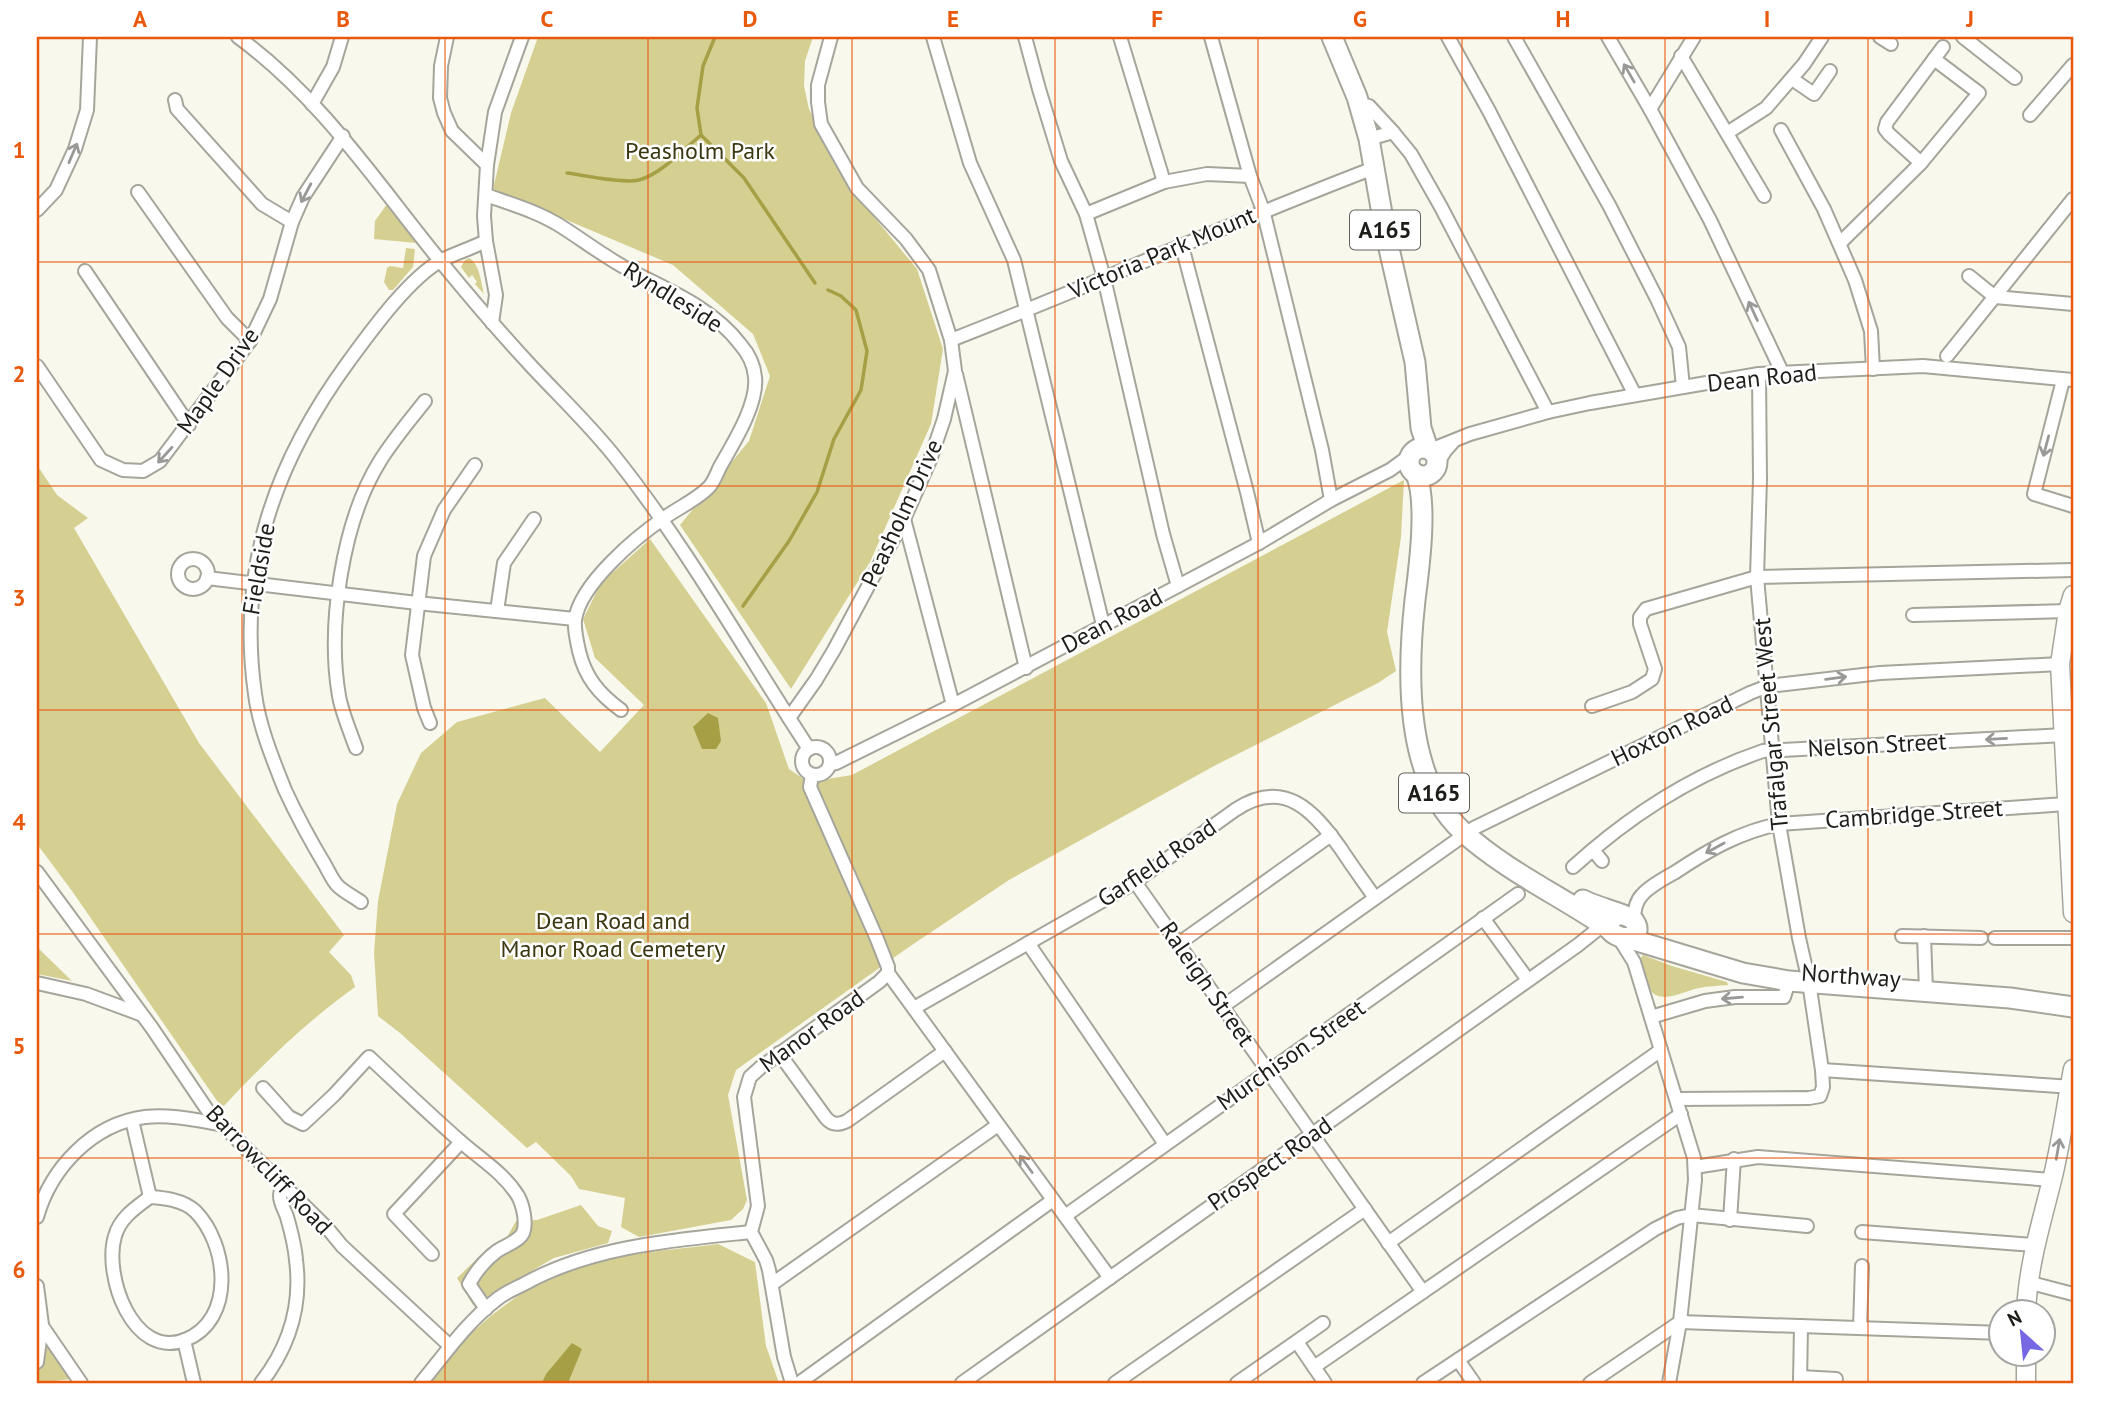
<svg xmlns="http://www.w3.org/2000/svg" width="2110" height="1420" font-family="'PT Sans',sans-serif">
<rect width="100%" height="100%" fill="#f8f8ed"/>
<g fill="#d5d092">
<path d="M538,37H813L805,61L804,86L809,109L851,189L917,269L943,349L931,424L870,562L791,689L680,525L749,441L770,376L753,334L673,265L493,189L511,113Z"/>
<path d="M387,204L416,243L374,239L375,221Z"/>
<path d="M406,248L415,249L413,267L393,290H389L384,282L387,268L390,266L403,268Z"/>
<path d="M469,258C480,264 481,283 484,294L475,284L477,282L472,275L469,278L461,267L465,260Z"/>
<path d="M37,465L57,495L88,518L74,528L199,743L344,935L329,952L351,975L355,987C306,1022 263,1064 222,1108L72,891L37,844Z"/>
<path d="M1404,480L1401,537L1387,632L1396,671L1378,683L1214,766L1009,880L906,949L736,1070L728,1095L747,1200L743,1209L731,1220L639,1237L621,1227L625,1198L579,1189L571,1176L536,1142L527,1148L400,1033L378,1016L374,953L378,901L397,804L421,753L457,722L545,698L600,752L644,705L595,658L583,619L601,583L650,539L766,703L789,769L808,782L852,775Z"/>
<path d="M37,947L72,981L37,974Z"/>
<path d="M1643,955L1672,966L1727,982L1728,985C1718,986 1709,986 1699,988C1686,990 1662,1005 1651,991C1645,984 1642,968 1640,959Z"/>
<path d="M581,1205L598,1226L612,1231L608,1243L554,1258L473,1305L457,1278L487,1249L507,1237L516,1221L537,1220Z"/>
<path d="M718,1244L755,1262L766,1346L779,1383H429C474,1320 534,1274 611,1258C646,1251 683,1249 718,1244Z"/>
<path d="M49,1341L72,1379L37,1383V1376Z"/>
</g>
<g fill="#a69f46">
<path d="M708,713L718,718L721,741L716,749H702L693,727Z"/>
<path d="M572,1343L582,1349L568,1383H542L546,1374Z"/>
</g>
<g fill="none" stroke-linecap="round" stroke-linejoin="round">
<g stroke="#a69f46" stroke-width="3.5">
<path d="M715,37L703,66L697,108L701,135L744,178L815,283"/>
<path d="M567,173C583,175 625,184 639,180C661,174 684,149 701,135"/>
<path d="M743,606L789,541L817,492L834,439L861,390L867,351L856,310L841,296L828,290"/>
</g>
<defs>
<g id="street">
<path d="M238,37C323,99 380,188 446,268C474,302 503,336 533,368C562,399 593,428 619,462C690,552 746,653 809,749"/>
<path d="M447,37L441,66L440,98L444,113L452,131L487,165"/>
<path d="M933,37L970,163L1014,260L1103,625"/>
<path d="M1025,37L1039,89L1061,161L1086,214L1104,278L1163,534L1178,586"/>
<path d="M1120,37L1164,182"/>
<path d="M1211,37L1250,176L1263,210L1322,450L1331,500"/>
<path d="M1448,37L1489,111L1635,395"/>
<path d="M1514,37L1609,205L1657,299L1679,347L1683,387"/>
<path d="M1608,37L1650,109L1710,220L1782,372"/>
<path d="M1880,37L1891,44"/>
<path d="M1963,37L2015,78"/>
<path d="M1681,56L1764,196"/>
<path d="M1792,79L1814,94L1830,71"/>
<path d="M175,100L177,109L262,204L292,222"/>
<path d="M312,104L333,67L342,37"/>
<path d="M1359,104L1369,106L1393,132"/>
<path d="M1650,109L1694,37"/>
<path d="M2030,115L2073,65"/>
<path d="M1781,130L1824,209L1855,280L1871,331L1873,369"/>
<path d="M1727,133L1766,108L1804,64L1822,37"/>
<path d="M1369,139L1393,132L1411,154L1441,207L1548,412"/>
<path d="M1921,163L1889,134L1885,129L1887,122L1943,47"/>
<path d="M138,192L227,318L250,341"/>
<path d="M486,195C511,204 536,211 559,225C583,240 606,258 631,271C668,290 714,309 740,344C748,353 754,365 755,377C758,404 734,442 721,465C717,472 714,483 708,488C696,500 678,508 664,518C636,537 580,584 575,620C574,629 577,642 579,651C585,677 599,694 621,710"/>
<path d="M37,210L56,190L75,149L87,110L90,37"/>
<path d="M1086,214L1164,182L1207,174L1250,176"/>
<path d="M1840,243L1921,163L1979,93L1934,59"/>
<path d="M1182,246L1247,492L1259,543"/>
<path d="M85,271L189,425"/>
<path d="M1969,276L1995,297L2073,304"/>
<path d="M492,323L496,295L486,241L484,216L487,165L495,112L522,37"/>
<path d="M951,340C1093,285 1232,222 1374,168"/>
<path d="M1947,356L2073,199"/>
<path d="M37,366L101,460L123,470L143,471L160,461L250,341L270,299L292,222L303,197L343,136"/>
<path d="M956,374L1026,668"/>
<path d="M2063,380L2034,494L2073,506"/>
<path d="M1430,450L1470,434L1548,412L1590,403L1759,374L1923,366L2073,380"/>
<path d="M1437,464L1445,451L1453,442"/>
<path d="M904,519L953,705"/>
<circle cx="193" cy="574" r="15"/>
<path d="M207,578L417,603L575,619"/>
<path d="M497,611L504,563L534,519"/>
<path d="M1913,615L2068,611"/>
<path d="M1592,706L1632,692L1652,679L1655,669L1640,624V617L1646,609L1757,577L2073,570"/>
<path d="M789,718L816,680L834,650L904,519L930,460L944,419L955,371L951,340L929,270L906,239L857,188L821,124L818,102V85L831,37"/>
<path d="M430,723L424,708L412,655L424,556L444,510L475,465"/>
<circle cx="816" cy="761" r="14"/>
<path d="M356,748C350,731 342,713 339,696C327,626 342,522 380,461C393,440 410,420 425,401"/>
<path d="M830,764L836,763L953,705L1178,586L1259,543L1331,500L1390,470L1412,454"/>
<path d="M1593,850L1602,861"/>
<path d="M1573,867C1628,817 1692,775 1763,751L2064,735"/>
<path d="M37,872L152,1028L208,1111L328,1229L342,1246L450,1346"/>
<path d="M1135,882L1423,1292"/>
<path d="M361,902C354,897 346,893 339,887C333,882 329,872 325,865C310,840 297,816 285,790C273,760 259,726 255,694C237,568 275,462 349,361C371,331 409,278 442,260C456,253 472,248 486,241"/>
<path d="M1483,918L1528,980"/>
<path d="M1634,921C1634,912 1635,902 1642,895C1650,886 1663,879 1674,873C1707,851 1739,832 1779,824L2066,804"/>
<path d="M1902,936L1981,938"/>
<path d="M1924,936L1926,991"/>
<path d="M1619,938L1634,962L1694,1158L1695,1180L1680,1322L1669,1383"/>
<path d="M1995,938H2073"/>
<path d="M1028,943L1165,1144"/>
<path d="M1178,944L1331,835"/>
<path d="M888,973L1110,1278"/>
<path d="M37,983L86,994L140,1014"/>
<path d="M1222,1007L1474,828L1750,693L1768,686L1880,673L2060,664"/>
<path d="M914,1008L1132,884L1235,810C1284,777 1314,811 1341,849C1352,866 1364,882 1375,898"/>
<path d="M1651,1017L1705,1001L1735,997H1784L1789,981"/>
<path d="M779,1053L826,1118C832,1125 839,1125 847,1121L945,1051"/>
<path d="M1822,1070L2073,1087"/>
<path d="M263,1088L289,1117L303,1124L334,1095L369,1057C399,1085 429,1114 460,1141C480,1159 504,1173 518,1196C523,1205 527,1223 523,1233C518,1242 504,1246 497,1251C485,1260 476,1271 469,1284L486,1309"/>
<path d="M1677,1099L1809,1098L1820,1096L1823,1087L1822,1070L1809,982L1799,938L1779,824L1757,577L1760,479L1759,374"/>
<path d="M132,1120L150,1197"/>
<path d="M1695,1167L1758,1157L2052,1180"/>
<path d="M150,1197C165,1198 183,1200 195,1211C228,1244 236,1320 185,1340C133,1360 103,1275 115,1236C120,1218 135,1208 150,1197Z"/>
<path d="M1065,1216L1518,894"/>
<path d="M37,1217C51,1168 92,1124 145,1117C170,1114 196,1120 220,1124"/>
<path d="M1730,1220L1734,1159"/>
<path d="M1862,1232L2034,1245"/>
<path d="M1388,1243L1661,1050"/>
<path d="M432,1254L394,1214L461,1142"/>
<path d="M2027,1282L2073,1294"/>
<path d="M772,1284L998,1125"/>
<path d="M37,1286L42,1325L37,1362"/>
<path d="M42,1326L81,1383"/>
<path d="M1860,1328L1862,1266"/>
<path d="M184,1340L194,1383"/>
<path d="M1297,1342L1325,1383"/>
<path d="M1458,1360L1474,1383"/>
<path d="M1314,1367L1681,1114"/>
<path d="M1800,1377L1836,1379"/>
<path d="M261,1383C289,1347 302,1306 296,1260C295,1246 291,1231 287,1217C285,1211 280,1203 280,1196C280,1191 281,1191 285,1187"/>
<path d="M421,1383C445,1354 466,1323 496,1300C504,1293 514,1289 524,1284C592,1246 674,1240 751,1232"/>
<path d="M792,1383L784,1357L769,1270L766,1260L751,1232L758,1206L744,1097L750,1077L761,1067L879,982L888,973V967L877,939L810,787L812,775"/>
<path d="M799,1383L1053,1200"/>
<path d="M962,1383L1578,945L1608,921"/>
<path d="M1115,1383L1365,1209"/>
<path d="M1237,1383L1323,1323"/>
<path d="M1423,1383L1655,1229L1677,1218L1691,1215L1807,1226"/>
<path d="M1590,1383L1680,1322L2002,1333"/>
<path d="M1800,1383L1801,1326"/>
</g>
<g id="secondary">
<path d="M2073,595L2068,611L2060,664L2073,913"/>
<path d="M2026,1312C2028,1266 2041,1224 2052,1180C2061,1144 2066,1106 2073,1069"/>
<path d="M2026,1383V1354"/>
</g>
<g id="primary">
<path d="M1332,37L1357,97L1369,139L1385,231L1415,362L1421,428L1428,449"/>
<circle cx="1423" cy="462" r="14"/>
<path d="M1416,474C1428,502 1419,569 1415,600C1407,673 1404,778 1463,832C1506,871 1561,896 1609,929"/>
<path d="M1583,900C1593,906 1630,915 1634,921C1646,938 1620,944 1609,929L1610,919L1620,914"/>
<path d="M1627,938L1743,973L1789,981L2010,998L2073,1007"/>
</g>
</defs>
<use href="#street" stroke="#a6a59c" stroke-width="16"/>
<use href="#secondary" stroke="#a6a59c" stroke-width="21"/>
<use href="#primary" stroke="#a6a59c" stroke-width="23"/>
<use href="#street" stroke="#fff" stroke-width="12"/>
<use href="#secondary" stroke="#fff" stroke-width="18"/>
<use href="#primary" stroke="#fff" stroke-width="19"/>
</g>
<defs><path id="oneway-shaft" d="M-6 0H5M1.5-3L5.5 0L1.5 3" fill="none" stroke-width="1.6" stroke-linecap="round" stroke-linejoin="round" transform="scale(1.75)"/></defs>
<g stroke="#999998">
<use href="#oneway-shaft" transform="translate(1629 73) rotate(-120)"/>
<use href="#oneway-shaft" transform="translate(73 153) rotate(-67)"/>
<use href="#oneway-shaft" transform="translate(306 193) rotate(118)"/>
<use href="#oneway-shaft" transform="translate(1753 311) rotate(-115)"/>
<use href="#oneway-shaft" transform="translate(2046 446) rotate(105)"/>
<use href="#oneway-shaft" transform="translate(165 455) rotate(132)"/>
<use href="#oneway-shaft" transform="translate(1836 678) rotate(-7)"/>
<use href="#oneway-shaft" transform="translate(1996 739) rotate(177)"/>
<use href="#oneway-shaft" transform="translate(1715 848) rotate(151)"/>
<use href="#oneway-shaft" transform="translate(1732 998) rotate(175)"/>
<use href="#oneway-shaft" transform="translate(2058 1149) rotate(-80)"/>
<use href="#oneway-shaft" transform="translate(1026 1164) rotate(-126)"/>
</g>
<path fill="none" stroke="#e8590c" stroke-width="2" stroke-opacity="0.55" d="M242,37V1383M445,37V1383M648,37V1383M852,37V1383M1055,37V1383M1258,37V1383M1462,37V1383M1665,37V1383M1868,37V1383M37,262H2073M37,486H2073M37,710H2073M37,934H2073M37,1158H2073"/>
<g text-anchor="middle" stroke-width="5" stroke-linejoin="round" paint-order="stroke">
<g fill="#fff" stroke="#61615e" stroke-width="2">
<rect x="1350" y="210.5" width="70" height="39" rx="5"/>
<rect x="1399" y="773.5" width="70" height="39" rx="5"/>
</g>
<g font-size="23" font-weight="bold" fill="#1d1d19">
<text x="1385" y="238">A165</text>
<text x="1434" y="801">A165</text>
</g>
<g font-size="24" fill="#3a3711" stroke="#fff">
<text x="700" y="159">Peasholm Park</text>
<text x="613" y="929">Dean Road and<tspan x="613" dy="28">Manor Road Cemetery</tspan></text>
</g>
<g font-size="24" fill="#1d1d19" stroke="#fff">
<text transform="translate(1162 253) rotate(-23)" y="8">Victoria Park Mount</text>
<text transform="translate(673 297) rotate(32)" y="8">Ryndleside</text>
<text transform="translate(1762 378) rotate(-6)" y="8">Dean Road</text>
<text transform="translate(218 381) rotate(-55)" y="8">Maple Drive</text>
<text transform="translate(902 513) rotate(-65)" y="8">Peasholm Drive</text>
<text transform="translate(259 569) rotate(-80)" y="8">Fieldside</text>
<text transform="translate(1112 621) rotate(-28)" y="8">Dean Road</text>
<text transform="translate(1771 724) rotate(-95)" y="8">Trafalgar Street West</text>
<text transform="translate(1672 731) rotate(-26)" y="8">Hoxton Road</text>
<text transform="translate(1877 745) rotate(-3)" y="8">Nelson Street</text>
<text transform="translate(1914 814) rotate(-4)" y="8">Cambridge Street</text>
<text transform="translate(1157 863) rotate(-34)" y="8">Garfield Road</text>
<text transform="translate(1851 976) rotate(4)" y="8">Northway</text>
<text transform="translate(1207 984) rotate(55)" y="8">Raleigh Street</text>
<text transform="translate(812 1031) rotate(-36)" y="8">Manor Road</text>
<text transform="translate(1291 1055) rotate(-35)" y="8">Murchison Street</text>
<text transform="translate(1270 1164) rotate(-35)" y="8">Prospect Road</text>
<text transform="translate(269 1170) rotate(46)" y="8">Barrowcliff Road</text>
</g>
</g>
<rect width="2110" height="1420" fill="none" stroke="#ffffff" stroke-width="77"/>
<g transform="translate(2022 1333) rotate(333)"><circle r="33" fill="#ffffff" stroke="#a5a5a3" stroke-width="2"/>
<path d="M0-5L12 26L0 18L-12 26Z" fill="#7667e2"/>
<text y="-10" font-size="19" font-weight="bold" text-anchor="middle" fill="#1d1d19">N</text>
</g>
<rect x="38" y="38" width="2034" height="1344" fill="none" stroke="#e8590c" stroke-width="2.5"/>
<g font-size="23" text-anchor="middle" font-weight="bold" fill="#e8590c">
<text x="140" y="27">A</text>
<text x="343" y="27">B</text>
<text x="547" y="27">C</text>
<text x="750" y="27">D</text>
<text x="953" y="27">E</text>
<text x="1157" y="27">F</text>
<text x="1360" y="27">G</text>
<text x="1563" y="27">H</text>
<text x="1767" y="27">I</text>
<text x="1970" y="27">J</text>
<text x="19" y="158">1</text>
<text x="19" y="382">2</text>
<text x="19" y="606">3</text>
<text x="19" y="830">4</text>
<text x="19" y="1054">5</text>
<text x="19" y="1278">6</text>
</g>
</svg>
